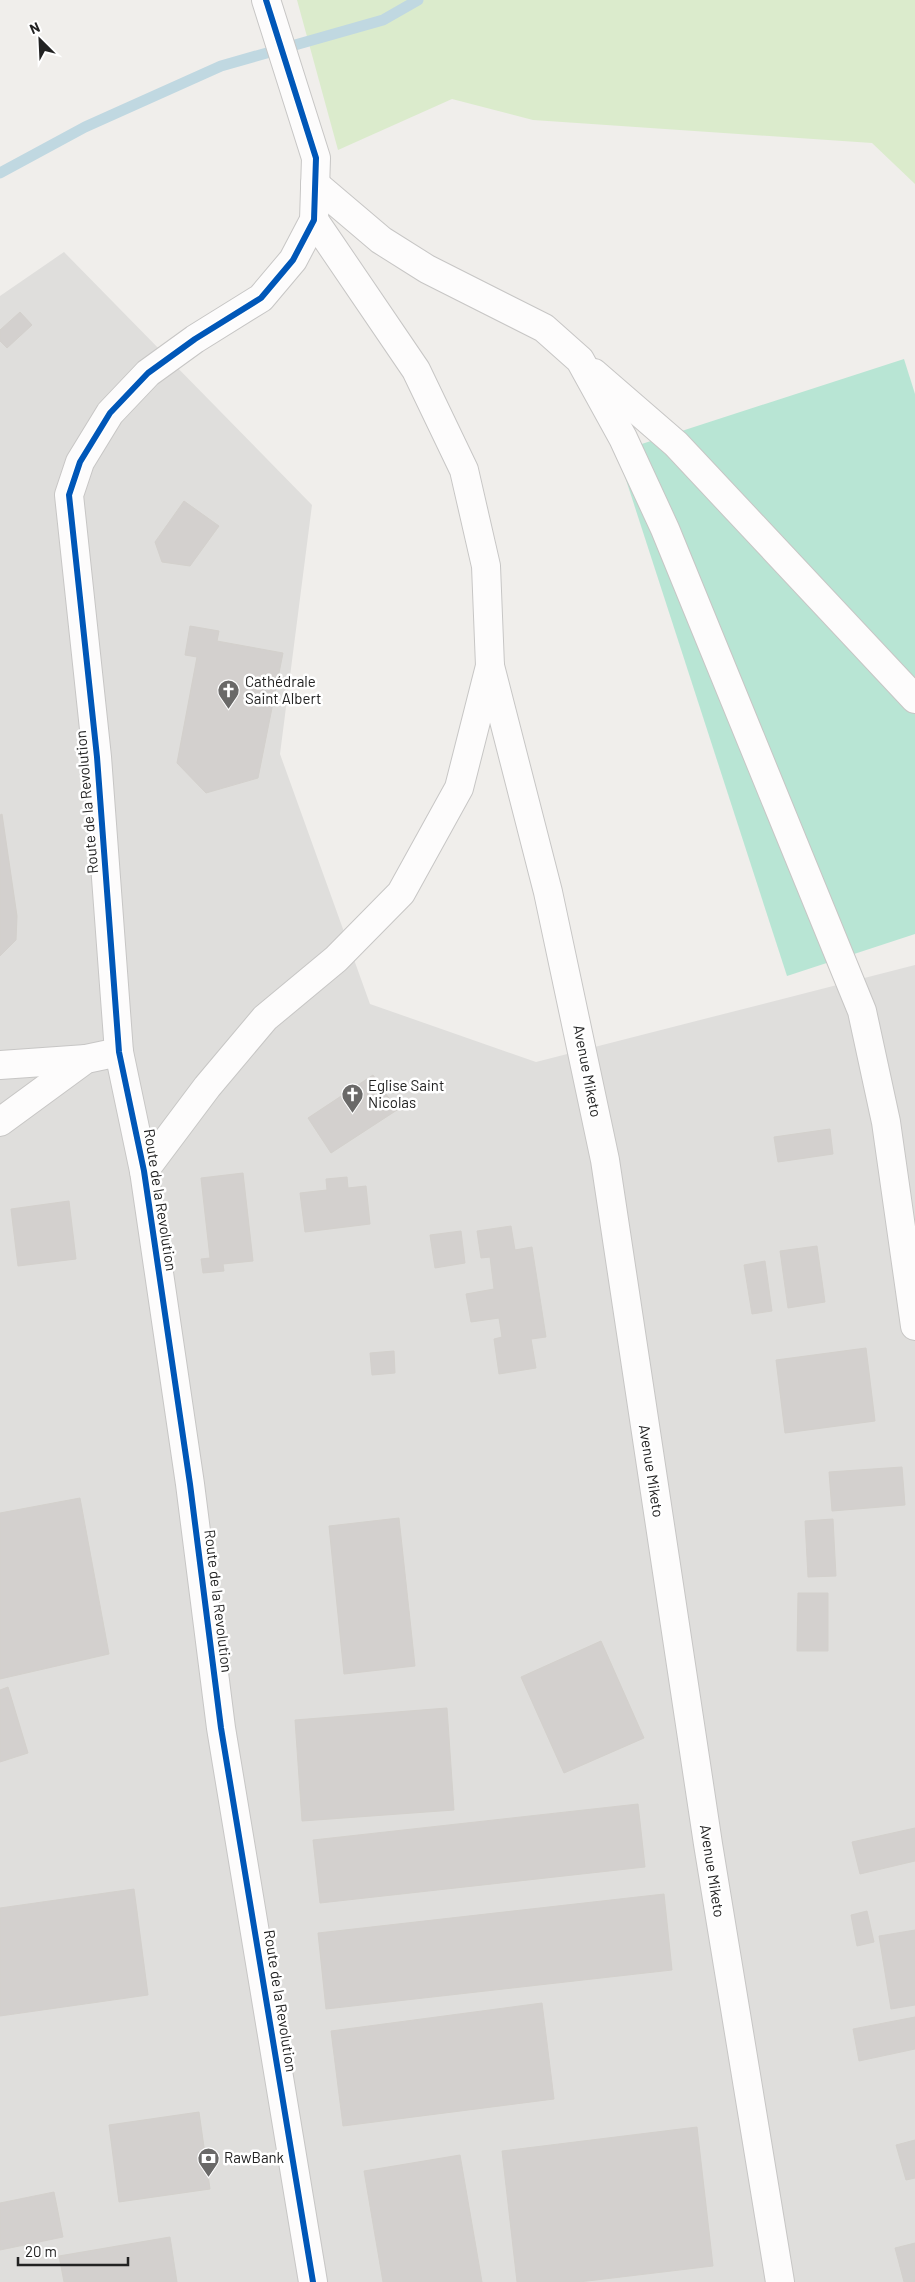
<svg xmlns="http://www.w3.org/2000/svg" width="915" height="2282" font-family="Barlow,sans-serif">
<rect width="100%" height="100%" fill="#f0eeeb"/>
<path fill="#dfdedc" d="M64,252L312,505L280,754L370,1004L536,1062L915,965V2282H0V296Z"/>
<path fill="#dbebcc" d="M297,0H915V184L872,143L533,120L452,99L338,150Z"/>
<path fill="#b8e5d4" d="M904,359L915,394V934L787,976L617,452Z"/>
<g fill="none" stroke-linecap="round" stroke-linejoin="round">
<path stroke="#c0d8e1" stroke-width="11" d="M0,173L85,127L221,66L383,20L418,0"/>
</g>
<g fill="#d3d0ce" stroke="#d3d0cc">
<path d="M20,312L32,325L7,348L0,341V330Z"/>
<path d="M184,501L219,526L190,566L162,562L155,542Z"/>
<path d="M190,626L219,631L217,641L283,653L258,778L206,793L177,763L197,657L185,655Z"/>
<path d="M2,814L17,916L16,940L0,956V815Z"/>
<path d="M373,1075L397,1110L331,1153L308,1118Z"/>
<path d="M830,1129L833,1154L778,1162L774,1137Z"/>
<path d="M243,1173L253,1261L223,1264L224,1271L203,1273L201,1259L210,1258L201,1178Z"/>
<path d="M347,1177L348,1188L366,1186L370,1224L305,1232L300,1193L327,1190L326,1179Z"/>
<path d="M69,1201L76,1259L18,1266L11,1209Z"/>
<path d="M511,1226L515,1250L532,1247L546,1337L531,1339L536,1368L499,1374L494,1339L502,1337L499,1318L471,1322L466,1294L494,1289L490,1257L481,1258L477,1231Z"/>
<path d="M461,1231L465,1263L435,1268L430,1235Z"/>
<path d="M817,1246L825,1302L788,1308L780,1251Z"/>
<path d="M765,1261L772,1311L752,1314L744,1265Z"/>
<path d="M866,1348L875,1421L785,1433L776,1360Z"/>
<path d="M394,1351L395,1373L372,1375L370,1353Z"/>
<path d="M902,1467L905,1505L832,1511L829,1472Z"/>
<path d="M80,1498L109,1654L0,1679V1513Z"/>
<path d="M399,1518L415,1666L344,1674L329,1526Z"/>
<path d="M833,1519L836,1576L808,1577L805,1521Z"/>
<path d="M798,1593H828V1651H797Z"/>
<path d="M601,1641L644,1738L564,1773L521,1677Z"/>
<path d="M8,1687L28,1753L0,1762V1690Z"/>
<path d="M447,1708L454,1810L302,1821L295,1720Z"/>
<path d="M638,1804L645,1867L320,1903L313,1840Z"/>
<path d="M915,1828V1861L860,1874L852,1842Z"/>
<path d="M134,1889L148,1995L0,2016V1908Z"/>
<path d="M664,1894L672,1970L326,2009L318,1933Z"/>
<path d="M867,1911L874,1942L857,1946L851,1915Z"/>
<path d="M915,1930V2005L891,2009L879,1936Z"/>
<path d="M542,2003L554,2099L343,2126L331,2031Z"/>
<path d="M915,2017V2049L859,2061L853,2029Z"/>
<path d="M199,2112L210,2189L119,2202L109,2125Z"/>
<path d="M697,2127L713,2266L579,2282H517L502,2151Z"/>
<path d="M915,2140V2178L906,2180L896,2145Z"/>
<path d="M460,2155L482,2282H383L364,2171Z"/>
<path d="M54,2192L63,2237L0,2250V2203Z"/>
<path d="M170,2237L177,2282H64L59,2256Z"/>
<path d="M915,2243V2282H904L895,2248Z"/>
</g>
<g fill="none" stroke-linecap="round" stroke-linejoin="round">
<defs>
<g id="street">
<path d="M266,0L316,158L314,220L293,260L261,298L195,339L148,373L110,413L80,462L69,495L97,757L119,1052L144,1171L190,1484L221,1728L313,2282"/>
<path d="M315,184L381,240L427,269L544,328L580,360L623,438L665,529L862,1011L886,1122L915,1326"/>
<path d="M594,373L676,444L915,699"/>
<path d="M490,666L548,892L605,1160L708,1844L780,2282"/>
<path d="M0,1065L86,1059"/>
<path d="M0,1122L86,1059L119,1052"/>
<path d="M144,1171L207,1087L265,1018L336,959L401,893L459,788L490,666L486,566L464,470L416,370L314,220"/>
</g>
</defs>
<use href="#street" stroke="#c7c6c5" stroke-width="30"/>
<use href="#street" stroke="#fdfcfc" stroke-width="28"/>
<defs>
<path id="cycleway" d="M266,0L316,158L314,220L293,260L261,298L195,339L148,373L110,413L80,462L69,495L97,757L119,1052L144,1171L190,1484L221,1728L313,2282"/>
</defs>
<use href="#cycleway" stroke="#fff" stroke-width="9"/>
<use href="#cycleway" stroke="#0057b8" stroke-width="6"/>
</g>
<defs>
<symbol id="church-pin" viewBox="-11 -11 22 30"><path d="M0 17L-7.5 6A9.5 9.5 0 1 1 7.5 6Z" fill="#6a6968" stroke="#fff"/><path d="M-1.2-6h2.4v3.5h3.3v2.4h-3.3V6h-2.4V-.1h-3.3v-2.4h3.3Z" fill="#fff"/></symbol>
<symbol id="bank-pin" viewBox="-11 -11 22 30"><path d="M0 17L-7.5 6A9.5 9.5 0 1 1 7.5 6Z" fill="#6a6968" stroke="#fff"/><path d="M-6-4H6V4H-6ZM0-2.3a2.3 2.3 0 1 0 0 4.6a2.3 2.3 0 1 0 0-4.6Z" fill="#fff"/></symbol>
</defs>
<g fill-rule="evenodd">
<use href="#church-pin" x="216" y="678" width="25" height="34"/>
<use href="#church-pin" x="340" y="1082" width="25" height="34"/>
<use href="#bank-pin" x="196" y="2146" width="25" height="34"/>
</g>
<g text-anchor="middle" stroke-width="5" stroke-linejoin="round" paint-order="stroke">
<g font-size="15" fill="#222" stroke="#fff" text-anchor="start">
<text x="245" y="687">Cathédrale<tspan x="245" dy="17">Saint Albert</tspan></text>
<text x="368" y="1091">Eglise Saint<tspan x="368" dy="17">Nicolas</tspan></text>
<text x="224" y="2163">RawBank</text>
</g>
<g font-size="15" fill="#222" stroke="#fff">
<text transform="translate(87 802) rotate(-95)" y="5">Route de la Revolution</text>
<text transform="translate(587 1071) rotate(79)" y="5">Avenue Miketo</text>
<text transform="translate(160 1200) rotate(81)" y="5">Route de la Revolution</text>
<text transform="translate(651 1471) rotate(81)" y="5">Avenue Miketo</text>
<text transform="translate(218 1601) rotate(83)" y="5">Route de la Revolution</text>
<text transform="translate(712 1871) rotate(81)" y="5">Avenue Miketo</text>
<text transform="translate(280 2001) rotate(81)" y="5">Route de la Revolution</text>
</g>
</g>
<g transform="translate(40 40) rotate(336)" stroke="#ffffff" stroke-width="4" paint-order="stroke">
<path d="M0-4L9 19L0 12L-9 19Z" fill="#222222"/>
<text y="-8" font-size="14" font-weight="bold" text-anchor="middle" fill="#222222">N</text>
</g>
<path d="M18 2257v8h110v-8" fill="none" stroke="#222222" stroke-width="2.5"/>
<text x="25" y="2257" font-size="15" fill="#222222" stroke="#ffffff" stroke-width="4" paint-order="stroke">20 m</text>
</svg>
